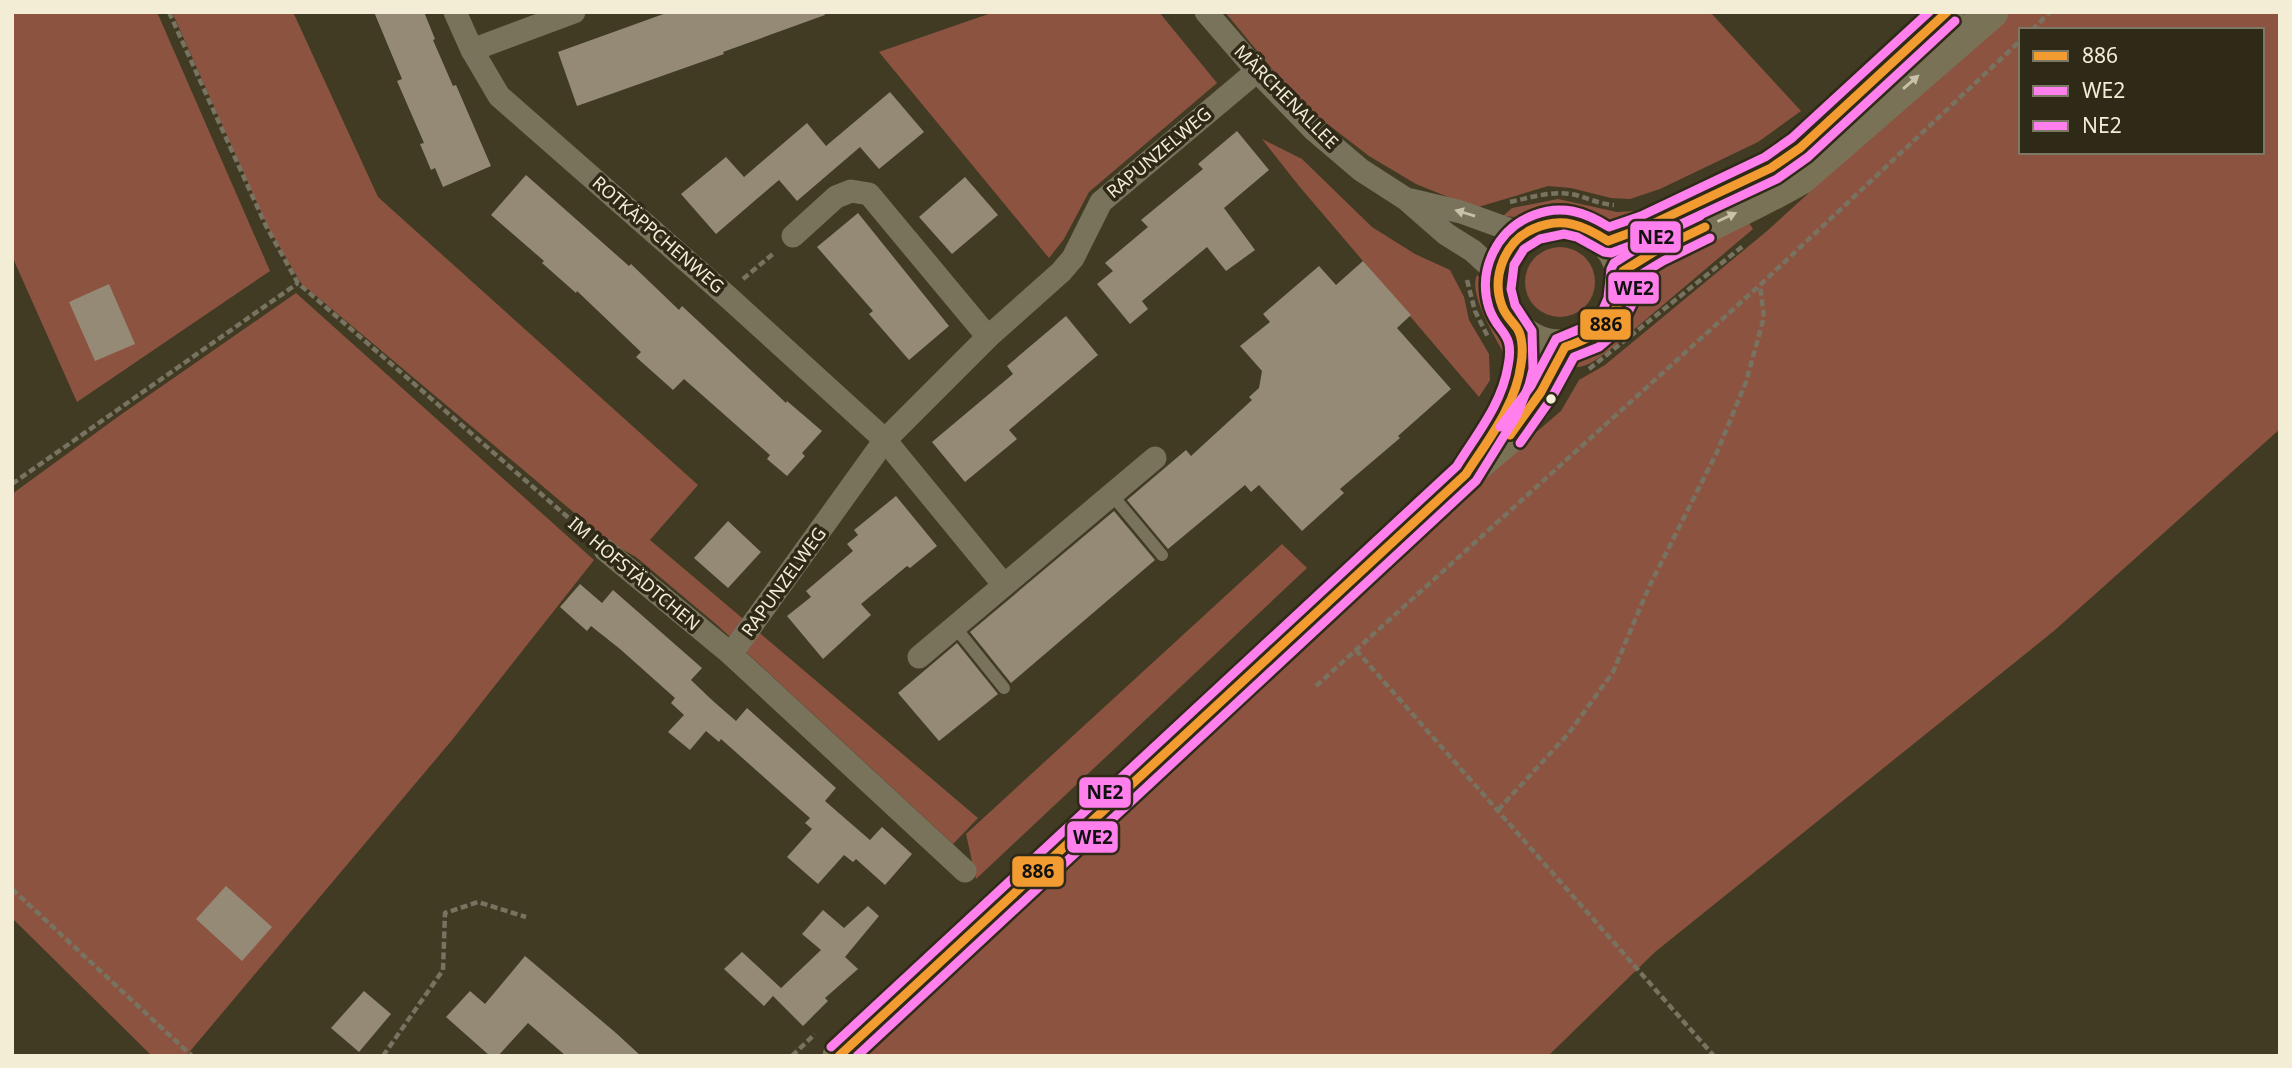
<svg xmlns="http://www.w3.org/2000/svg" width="2292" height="1068" font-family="'Noto Sans',sans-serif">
<rect width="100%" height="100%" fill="#413b24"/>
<g fill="#8d5341" fill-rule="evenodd">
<path d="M12,12H157L270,271L77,402L12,256Z"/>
<path d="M172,12H293L378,197L698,485L650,540L978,818L953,844L716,624L636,557L609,542L301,283L268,227Z"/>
<path d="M994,12H1159L1217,83L1089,192L1064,239L1049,258L879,52Z"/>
<path d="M1225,12H1710L1801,111L1758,142L1660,189L1630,199L1611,198L1571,188L1548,186L1475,208L1416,184L1369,156L1321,119L1281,80Z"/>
<path d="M2007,12H2280V429L2055,630L1655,952L1548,1056H863L1521,445L1561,411L1579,380L1605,365L1767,231ZM2021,30H2262V152H2021Z"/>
<path d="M1846,98L1727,180L1611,223L1568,207H1553L1515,217L1503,216L1512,208L1558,199L1617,212L1636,211L1675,196L1764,154Z"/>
<path d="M1262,139L1302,159L1372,227L1415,254L1450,270L1464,297L1469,320L1489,354L1490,380L1479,397L1299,186Z"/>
<path d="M1747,220L1753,229L1611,349C1598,358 1587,369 1571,367C1582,354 1584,356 1597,348C1624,332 1632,309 1639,280Z"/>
<circle cx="1560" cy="282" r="35"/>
<path d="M1477,275L1484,281L1490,313L1509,343L1504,354C1495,336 1468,294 1477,275Z"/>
<path d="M296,293L594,560L452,740L186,1056H152L12,918V494L119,416Z"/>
<path d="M1282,544L1307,568L976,879L966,834Z"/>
</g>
<g fill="#948a75">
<path d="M374,12H424L435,39L433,40L453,86L456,85L491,166L443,187L435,168L431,170L420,144L424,143L397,81L402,79Z"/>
<path d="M669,12H824L825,15L723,52L724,54L577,106L558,52Z"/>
<path d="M890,92L924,132L879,169L860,147L797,201L779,180L716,234L681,194L726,157L744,177L807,123L826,146Z"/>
<path d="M1237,131L1269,170L1224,208L1255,250L1226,271L1207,247L1142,301L1148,309L1130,324L1097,284L1113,271L1105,263L1148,227L1141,220L1203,169L1198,164Z"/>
<path d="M526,175L629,266L631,264L679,310L682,306L786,403L787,401L822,431L802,453L805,456L787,476L767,459L770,455L684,379L673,390L636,357L641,352L577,291L576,293L542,263L544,261L491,215Z"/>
<path d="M965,177L998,215L952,254L919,217Z"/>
<path d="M858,213L949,326L909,360L869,314L873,311L817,247Z"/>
<path d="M1363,261L1411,315L1397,328L1451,389L1398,436L1400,438L1340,489L1344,493L1302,531L1259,485L1251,492L1245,485L1168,549L1127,500L1186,450L1191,456L1252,400L1249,397L1259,388L1262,371L1240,346L1270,322L1263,314L1319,266L1336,285Z"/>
<path d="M109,284L135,344L95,361L69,302Z"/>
<path d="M1066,316L1098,355L1009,430L1017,439L965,482L932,442L1013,374L1007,366Z"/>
<path d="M896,496L937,546L910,568L907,566L861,604L871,615L823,659L787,616L811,597L806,591L853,551L847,544L858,535L854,530Z"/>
<path d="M1114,511L1155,560L1011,683L970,632Z"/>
<path d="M728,521L761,552L728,588L694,558Z"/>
<path d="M580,584L602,603L613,590L702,668L691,680L713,701L736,721L747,708L836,788L825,801L848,821L870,840L882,827L912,854L885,885L856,859L853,862L844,855L818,884L787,857L812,829L805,823L810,818L721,739L719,742L706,731L690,750L668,732L684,715L671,703L675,698L620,649L591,626L587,631L560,607Z"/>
<path d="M957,643L998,694L939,741L898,693Z"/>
<path d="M226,886L272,927L242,961L196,919Z"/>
<path d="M868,906L879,916L845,957L858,969L825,998L828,1001L803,1026L773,996L764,1006L724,969L742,952L781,988L779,990L821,950L802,934L823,910L844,928Z"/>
<path d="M525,956L616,1033L641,1056H566L528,1023L498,1056H490L446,1017L470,991L485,1004Z"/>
<path d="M364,991L391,1014L359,1052L331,1028Z"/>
</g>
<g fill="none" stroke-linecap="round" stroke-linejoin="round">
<g stroke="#787360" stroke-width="4.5" stroke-dasharray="7 3.5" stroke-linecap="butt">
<path d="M169,12L266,226L298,283L586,533"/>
<path d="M2032,30L2050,12"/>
<path d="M1510,202C1532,197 1554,190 1576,195C1590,199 1600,204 1614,205"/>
<path d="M743,279L774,253"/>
<path d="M1467,280L1475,311L1488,337"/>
<path d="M1589,369L1743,246"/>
<path d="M12,484L298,283"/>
<path d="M1356,650L1714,1056"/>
<path d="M1316,686L1760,285L2021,40"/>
<path d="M1498,810L1569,733L1613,672L1649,587L1717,452L1746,382L1764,317L1760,286"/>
<path d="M12,889L192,1056"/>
<path d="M383,1056L443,970L445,913L478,902L526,917"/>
<path d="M792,1056L815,1034"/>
</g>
<g stroke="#79735c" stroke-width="12">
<path d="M1112,495L1162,555"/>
<path d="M955,627L1004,688"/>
</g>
<g stroke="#79735c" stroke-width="23">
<path d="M455,12L472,50L499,96L728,297L885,440L1004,585"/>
<path d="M1206,12L1257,71L1314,130L1361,170L1406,199L1446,234L1473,251L1498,274"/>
<path d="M472,50L574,12"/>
<path d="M1411,200L1461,212L1522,234"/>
<path d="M793,236L836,197L851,191L869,194L988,337"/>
<path d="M605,550L731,654L965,871"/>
<path d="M731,654L885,440L988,337L1061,272L1073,258L1101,202L1257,71"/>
<path d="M919,657L1155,458"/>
</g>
<g stroke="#7a7257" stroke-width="33">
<circle cx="1561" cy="284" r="62"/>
<path d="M1608,241L1646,227L1771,168L1800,148L1947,12"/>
<path d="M1623,271C1680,236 1743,212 1801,178L1992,12"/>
<path d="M1489,437C1514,398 1523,378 1520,332"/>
<path d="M839,1056L1288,637L1466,474L1506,440L1534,407L1554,372L1565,347"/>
</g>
<defs>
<g id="bus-1">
<path d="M1510,435L1541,392L1565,347C1609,332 1620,317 1623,271L1657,250L1705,227"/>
<path d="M839,1056L1466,474C1488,440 1516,405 1521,364C1523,353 1523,337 1517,328C1511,320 1505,315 1502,306C1491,277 1505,241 1533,229C1562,216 1583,225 1608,241L1646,227L1771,168L1800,148L1947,12"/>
</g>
<g id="bus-2">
<path d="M1520,443L1551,399L1574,357L1599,347L1620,329L1632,304L1635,278L1663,261L1710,238"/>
<path d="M857,1056L1476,481L1517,415L1529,385L1533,369L1532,331L1515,305L1511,289L1514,265L1524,249L1540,239L1564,234L1577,237L1604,252L1611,253L1651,238L1777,179L1808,157L1955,21"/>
</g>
<g id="bus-3">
<path d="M1500,427L1531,386L1556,339L1587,326L1601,314L1608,298L1611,269L1614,263L1652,239L1700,216"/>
<path d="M831,1047L1457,466C1476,435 1502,404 1508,366C1515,331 1498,335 1489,308C1477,270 1497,229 1534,215C1562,204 1585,212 1609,227L1641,216L1765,157L1792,138L1929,12"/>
</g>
</defs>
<use href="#bus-1" stroke="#2e2a17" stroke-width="14"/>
<use href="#bus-2" stroke="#2e2a17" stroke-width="14"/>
<use href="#bus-3" stroke="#2e2a17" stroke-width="14"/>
<use href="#bus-1" stroke="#f19b30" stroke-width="9"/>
<use href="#bus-2" stroke="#ff80ec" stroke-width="9"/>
<use href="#bus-3" stroke="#ff80ec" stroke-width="9"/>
</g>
<defs><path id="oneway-solid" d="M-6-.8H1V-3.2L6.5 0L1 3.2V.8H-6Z" transform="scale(1.75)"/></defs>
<g fill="#c9c2a9">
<use href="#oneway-solid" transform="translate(1911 82) rotate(-41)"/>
<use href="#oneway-solid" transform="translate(1727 217) rotate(-25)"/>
</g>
<use fill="#c8c2ab" href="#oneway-solid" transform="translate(1465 213) rotate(-163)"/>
<circle fill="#f3edd5" stroke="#2e2a17" stroke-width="2.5" cx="1551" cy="399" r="6"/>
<g text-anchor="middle" stroke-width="7" stroke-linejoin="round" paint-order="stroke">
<g font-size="18" fill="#f3edd5" stroke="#2e2a17">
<text transform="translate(1286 97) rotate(45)" y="6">MÄRCHENALLEE</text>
<text transform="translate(1159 153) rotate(-40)" y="6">RAPUNZELWEG</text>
<text transform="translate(658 235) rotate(41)" y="6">ROTKÄPPCHENWEG</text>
<text transform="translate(634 574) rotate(40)" y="6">IM HOFSTÄDTCHEN</text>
<text transform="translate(784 582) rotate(-54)" y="6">RAPUNZELWEG</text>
</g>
</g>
<g stroke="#2e2a17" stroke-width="2.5">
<rect x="1629" y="220" width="53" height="34" rx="7" fill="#ff80ec"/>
<rect x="1607" y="271" width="53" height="34" rx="7" fill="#ff80ec"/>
<rect x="1579" y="308" width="53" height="33" rx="7" fill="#f19b30"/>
<rect x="1078" y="776" width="54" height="33" rx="7" fill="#ff80ec"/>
<rect x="1066" y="820" width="53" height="34" rx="7" fill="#ff80ec"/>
<rect x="1011" y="855" width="54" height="33" rx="7" fill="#f19b30"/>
</g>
<g font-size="19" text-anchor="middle" font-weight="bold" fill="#111">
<text x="1656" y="244">NE2</text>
<text x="1634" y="295">WE2</text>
<text x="1606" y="331">886</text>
<text x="1105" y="799">NE2</text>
<text x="1093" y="844">WE2</text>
<text x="1038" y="878">886</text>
</g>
<rect width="2292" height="1068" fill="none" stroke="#f3edd5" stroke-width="28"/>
<rect x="2019" y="28" width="245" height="126" fill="#2e2a17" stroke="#7d7863" stroke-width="2"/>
<rect x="2033" y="51" width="35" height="10" fill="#f19b30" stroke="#7d7863" stroke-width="2"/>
<text x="2082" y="63" font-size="21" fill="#f3edd5">886</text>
<rect x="2033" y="86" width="35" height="10" fill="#ff80ec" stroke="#7d7863" stroke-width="2"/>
<text x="2082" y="98" font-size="21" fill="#f3edd5">WE2</text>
<rect x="2033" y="121" width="35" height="10" fill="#ff80ec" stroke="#7d7863" stroke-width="2"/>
<text x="2082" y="133" font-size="21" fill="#f3edd5">NE2</text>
</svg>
